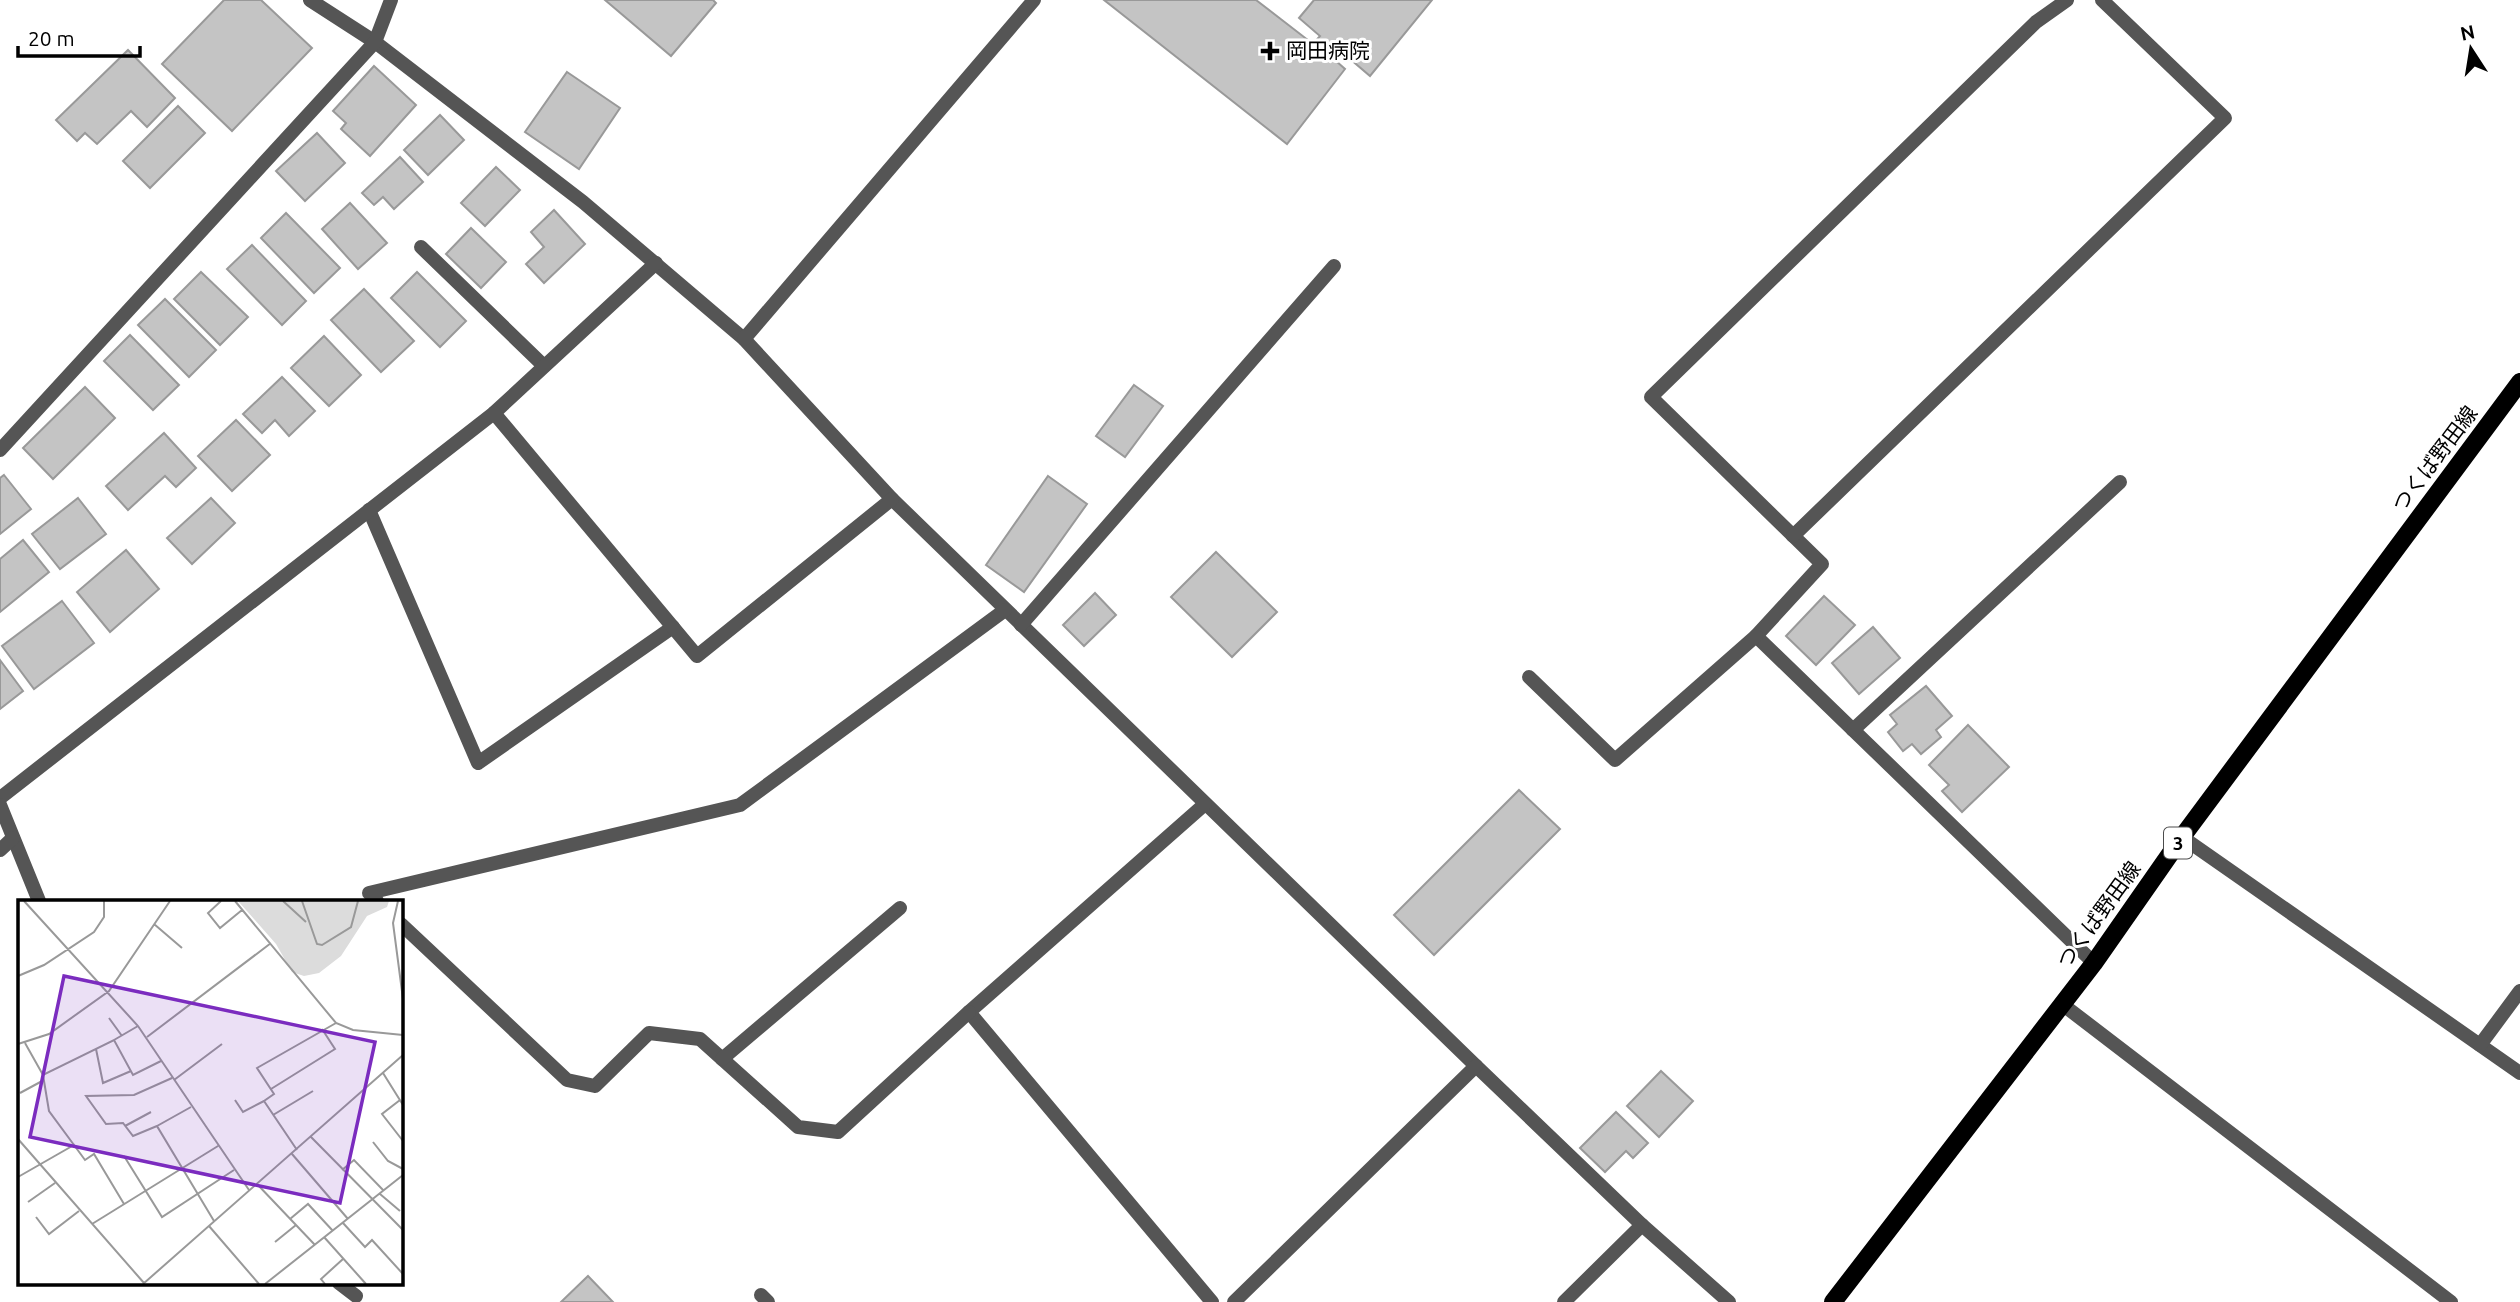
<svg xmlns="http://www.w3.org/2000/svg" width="2520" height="1302" font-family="Ubuntu,'Noto Sans JP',sans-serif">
<rect width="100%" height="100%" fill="#fff"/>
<g fill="#c4c4c4" stroke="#999" stroke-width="2">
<path d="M224,0H261L312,48L232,131L162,64Z"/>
<path d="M605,0H713L716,3L671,56Z"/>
<path d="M1104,0H1256L1313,44L1320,36L1299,18L1314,0H1432L1370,76L1343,53L1336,61L1345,69L1287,144Z"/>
<path d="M128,50L175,98L147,127L131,111L97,144L85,133L77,141L56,120Z"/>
<path d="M374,66L416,105L370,156L341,129L346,123L333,111Z"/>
<path d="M567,72L620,108L579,169L525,132Z"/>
<path d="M178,106L205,133L150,188L123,161Z"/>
<path d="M440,115L464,140L428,175L404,150Z"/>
<path d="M317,133L345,163L305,201L276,171Z"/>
<path d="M400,157L423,182L394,209L383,197L374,205L362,193Z"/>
<path d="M496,167L520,190L485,226L461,203Z"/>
<path d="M350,203L387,243L358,269L322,229Z"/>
<path d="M554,210L585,244L544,283L526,264L544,247L531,232Z"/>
<path d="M286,213L340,268L314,293L261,238Z"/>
<path d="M471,228L506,262L481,288L446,254Z"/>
<path d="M252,245L306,301L282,325L227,269Z"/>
<path d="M201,272L248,317L220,345L174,299Z"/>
<path d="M417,272L466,321L440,347L391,298Z"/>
<path d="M364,289L414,341L381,372L331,320Z"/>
<path d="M165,299L216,350L189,377L138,325Z"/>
<path d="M130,335L179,385L153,410L104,361Z"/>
<path d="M324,336L361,375L329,406L291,368Z"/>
<path d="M282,377L315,411L289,436L275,420L262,433L243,414Z"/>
<path d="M1134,385L1163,406L1125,457L1096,436Z"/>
<path d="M85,387L115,418L53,479L23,448Z"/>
<path d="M236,420L270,455L232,491L198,456Z"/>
<path d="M164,433L196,468L176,487L165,476L128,510L106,486Z"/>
<path d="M4,475L31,509L0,534V478Z"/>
<path d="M1048,476L1087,504L1024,592L986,565Z"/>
<path d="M78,498L106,534L60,569L32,534Z"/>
<path d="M211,498L235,523L192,564L167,538Z"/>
<path d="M23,540L49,572L0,612V559Z"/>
<path d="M126,550L159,589L110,632L77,592Z"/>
<path d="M1216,552L1277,612L1232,657L1171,597Z"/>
<path d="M1095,593L1116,615L1084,646L1063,625Z"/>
<path d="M1824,596L1855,625L1816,665L1786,636Z"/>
<path d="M62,601L94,643L34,689L2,646Z"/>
<path d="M1873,627L1900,658L1859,694L1832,663Z"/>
<path d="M0,660L23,691L0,709Z"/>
<path d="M1926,686L1952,716L1936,730L1941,737L1921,754L1912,744L1903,751L1888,732L1897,724L1890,715Z"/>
<path d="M1968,725L2009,767L1962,812L1942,791L1949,785L1929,765Z"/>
<path d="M1519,790L1560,829L1434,955L1394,915Z"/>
<path d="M1661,1071L1693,1101L1659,1137L1627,1106Z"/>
<path d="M1616,1112L1648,1143L1633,1158L1626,1151L1605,1172L1580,1148Z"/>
<path d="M588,1276L613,1302H561Z"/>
</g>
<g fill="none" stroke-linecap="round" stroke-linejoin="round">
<g stroke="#555" stroke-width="14">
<path d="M310,0L375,42L583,202L744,339L892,499L1476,1066L1642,1225L1729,1302"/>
<path d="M2067,0L2036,22L1651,397L1822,564L1756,636L2094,963"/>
<path d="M421,247L544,366"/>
<path d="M744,339L1034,0"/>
<path d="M494,413L656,263"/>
<path d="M0,450L375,42L391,0"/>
<path d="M369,510L478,763L673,627"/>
<path d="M1793,536L2225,118L2102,0"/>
<path d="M1021,625L1334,266"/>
<path d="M1529,677L1615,760L1756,636"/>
<path d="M1853,730L2120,482"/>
<path d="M0,798L494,413L697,656L892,499"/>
<path d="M1205,804L969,1012L1212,1302"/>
<path d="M0,805L39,901"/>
<path d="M0,850L13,838"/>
<path d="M377,901L369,893L740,805L1005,610"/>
<path d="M401,924L567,1080L595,1086L649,1033L700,1039L798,1127L838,1132L969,1012"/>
<path d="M722,1059L900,908"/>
<path d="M339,1283L356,1296"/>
<path d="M761,1295L768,1302"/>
<path d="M1234,1302L1476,1066"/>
<path d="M1564,1302L1642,1225"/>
</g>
<g stroke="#555" stroke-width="14">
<path d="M2182,837L2520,1073"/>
<path d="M2062,1004L2451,1302"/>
<path d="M2480,1045L2520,991"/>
</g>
<path stroke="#000" stroke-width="18" d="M1833,1302L2094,963L2182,837L2520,382"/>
</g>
<path fill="#000" stroke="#fff" stroke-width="2.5" d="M1266.5 40.5h7v7h7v7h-7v7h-7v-7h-7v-7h7z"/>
<g text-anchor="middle" stroke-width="6" stroke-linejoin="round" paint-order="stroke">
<rect fill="#fff" stroke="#4c4c4c" stroke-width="2" x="2164" y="827.5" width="28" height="31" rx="5"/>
<g font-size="19" font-weight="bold" fill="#000">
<text x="2178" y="850">3</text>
</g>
<g font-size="21" fill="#000" stroke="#fff" text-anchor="start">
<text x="1286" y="58">岡田病院</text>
</g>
<g font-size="21" fill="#000" stroke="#fff">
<text transform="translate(2435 459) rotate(-53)" y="7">つくば野田線</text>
<text transform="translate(2099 915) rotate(-54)" y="7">つくば野田線</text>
</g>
</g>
<g transform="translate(18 900)">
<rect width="385" height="385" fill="#fff"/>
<path d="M220,1H371L369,7L349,16L323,56L301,73L286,76L274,72L258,44Z" fill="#dcdcdc"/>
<path fill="none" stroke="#999" stroke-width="2" d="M6,1L120,126L231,290M203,1L190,13L202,28L224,10M217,1L318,123L335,130L385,135M265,1L288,22M284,1L299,44L304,45L333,27L340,1M380,1L375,23L385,99M136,24L164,48M0,76L26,65L76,32L86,17V1M91,118L104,136M129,137L253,43M96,140L120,126M7,143L25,175L96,140L115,175L143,161M0,144L31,134L91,91L152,1M78,149L85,183L113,171M365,173L385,205M25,175L31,211L56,245M156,180L204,144M253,189L317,149L304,129M2,193L26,180M217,200L225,212L246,201M382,200L364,214L385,241M173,207L139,226L196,321M255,215L295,191M107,226L133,212M139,226L115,236L105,223L88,224L68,196L116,195L154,178M293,237L385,330M0,239L126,383M355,242L370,261L385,269M279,250L246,201L256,194L239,168L318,123M274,254L330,319M106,256L144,317L216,270M324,270L336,260L366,291M0,277L56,245L67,260L76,254L106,304M239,284L297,345M362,294L382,311M10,302L37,283M18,317L31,334L61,311M272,319L290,304L315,331M325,323L347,347L354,340L385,374M74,324L200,246M191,326L241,384M306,337L348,384M257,342L278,325M125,384L385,155M247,384L385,275M307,384L303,379L325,359"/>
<path fill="#7b2cbf" fill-opacity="0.15" stroke="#7b2cbf" stroke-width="3.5" d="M46,76L357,142L322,303L12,237Z"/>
<rect width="385" height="385" fill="none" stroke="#000" stroke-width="3.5"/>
</g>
<g transform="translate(2471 49) rotate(348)" stroke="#ffffff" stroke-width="5" paint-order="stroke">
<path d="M0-5L12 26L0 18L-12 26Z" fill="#000000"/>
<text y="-10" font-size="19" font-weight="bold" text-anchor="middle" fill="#000000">N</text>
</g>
<path d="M18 46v10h122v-10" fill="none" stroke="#000000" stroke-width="3.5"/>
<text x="28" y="46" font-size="21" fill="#000000" stroke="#ffffff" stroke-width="5" paint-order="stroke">20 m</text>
</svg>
